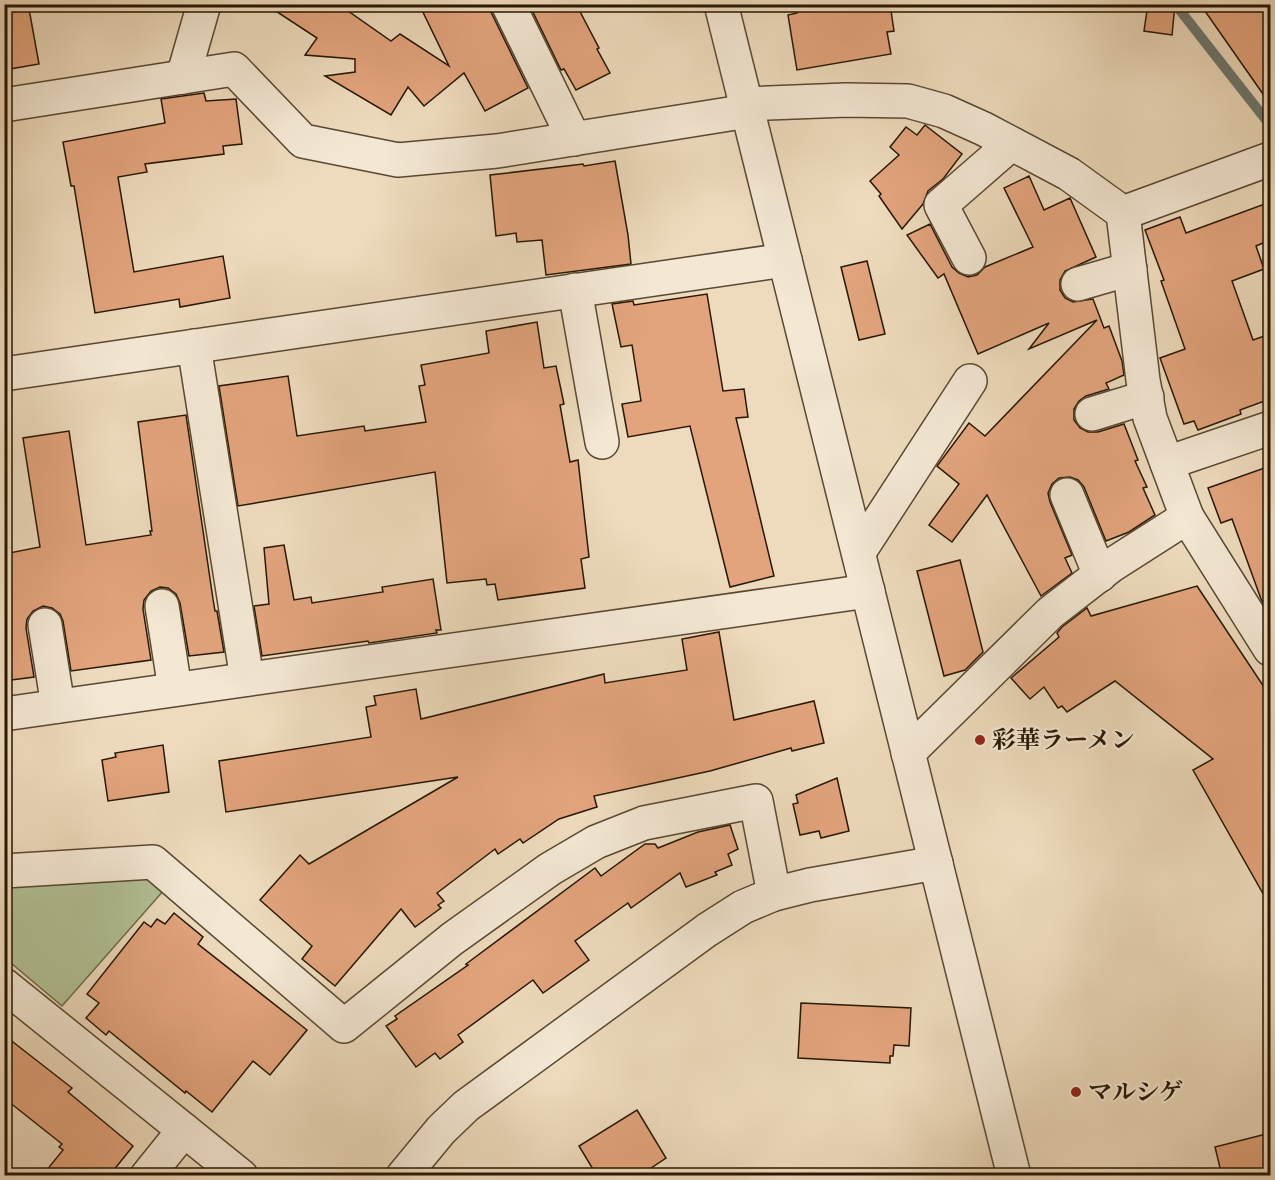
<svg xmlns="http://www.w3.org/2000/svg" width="1275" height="1180" font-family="'EB Garamond','Noto Serif JP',serif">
<rect width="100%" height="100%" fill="#eedbbd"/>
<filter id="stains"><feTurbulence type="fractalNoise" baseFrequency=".00333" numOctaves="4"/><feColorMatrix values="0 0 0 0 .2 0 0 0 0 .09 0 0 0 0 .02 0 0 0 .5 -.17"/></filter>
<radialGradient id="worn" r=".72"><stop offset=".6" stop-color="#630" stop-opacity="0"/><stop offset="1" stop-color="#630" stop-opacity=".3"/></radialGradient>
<path fill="#b2c196" stroke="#6c6c4c" stroke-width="1.5" d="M151,878L164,890L62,1006L5,958V887Z"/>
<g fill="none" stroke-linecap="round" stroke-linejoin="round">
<path stroke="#6c7870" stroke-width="10" d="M1175,4L1270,125"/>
</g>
<g fill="#e3a47d" stroke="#261702" stroke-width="1.5">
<path d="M265,4H338L391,41L400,34L449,66L419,4H490L491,12L528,88L485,111L464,73L424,106L408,87L391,115L325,76L355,72V59L305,55L317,38Z"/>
<path d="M529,4H576L599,48L597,49L610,73L576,90L564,69L561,70Z"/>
<path d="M796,4H890L894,31L887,32L891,54L797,70L788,15L797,13Z"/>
<path d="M1148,4H1175L1172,35L1144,31Z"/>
<path d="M1200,4H1263L1270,14V104Z"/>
<path d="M29,9L39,64L4,70V13Z"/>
<path d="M204,93L206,101L236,99L242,144L223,146L224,154L145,164L147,172L118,177L134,272L223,256L230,298L180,307L179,299L95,313L74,186H71L63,142L165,123L161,99Z"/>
<path d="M925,125L962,154L943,179L928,191L923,204L902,229L879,196L881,194L870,181L899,155L890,147L906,127L917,135Z"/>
<path d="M615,161L628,235L631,264L546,275L542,240L517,242L516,233L496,236L490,175L583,164L584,166Z"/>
<path d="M1029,176L1044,210L1070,198L1096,257L1065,271L1060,280V290L1065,298L1073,302L1093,299L1104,328L1109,326L1122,361L1124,375L1106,383L1109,389L1086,396L1079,401L1074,409V420L1080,428L1088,432H1098L1124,424L1138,460L1135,461L1147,487L1143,488L1155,515L1129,532L1106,541L1084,487L1078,480L1070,477L1059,478L1052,484L1048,493L1050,502L1072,555L1065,558L1072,573L1041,596L987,495L952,542L929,525L959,484L937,466L969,423L985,436L1097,320L1029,349L1049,323L978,354L944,274L938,278L907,235L930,224L952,267L959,273L968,277L977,275L985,267L1033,247L1004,188Z"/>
<path d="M1270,202V240L1256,246L1264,269L1232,281L1253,340L1270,334V399L1240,410L1241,414L1198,430L1194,421L1184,424L1160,358L1185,349L1161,281L1164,280L1145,230L1180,217L1186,233Z"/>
<path d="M867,261L885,334L859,340L841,267Z"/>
<path d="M707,294L723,391L744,389L748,417L736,418L774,576L730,587L690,426L628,437L622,404L641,401L632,345L621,347L612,304L633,301L634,305Z"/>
<path d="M537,322L544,368L556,366L564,404L560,405L570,462L578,460L589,557L581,559L585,588L498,600L495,584L487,585L486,579L447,583L435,472L238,506L219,386L288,376L297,436L364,426L365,431L426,422L419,386L425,385L421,365L489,353L486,331Z"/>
<path d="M186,415L213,599L215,611H217L224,652L189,656L180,603L176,594L168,588L160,587L151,591L144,600L143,609L151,660L71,671L63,621L60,614L52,608L43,606L33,611L27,619L26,628L34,677L4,681V554L40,547L23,438L69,431L86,545L151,535L150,531H152L138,422Z"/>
<path d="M1270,466V615L1261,599L1232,519L1221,523L1208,488Z"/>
<path d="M284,545L294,600L311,597L312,603L383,592L382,587L433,579L441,630H436L437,633L369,643L368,641L262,656L254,606L269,604L264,548Z"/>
<path d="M960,560L983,652L965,670L944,676L917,571Z"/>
<path d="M1197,586L1270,696V906L1193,770L1213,759L1115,681L1067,712L1062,706L1058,708L1044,687L1030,699L1011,678L1059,637L1057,633L1062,627L1087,608L1091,616Z"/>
<path d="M719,632L734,720L814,701L824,743L792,751L791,748L710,771L594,796L597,807L559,819L523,843L520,839L498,854L495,849L437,893L444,901L438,905L441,908L415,927L401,909L335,986L302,959L312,946L260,900L300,855L309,864L458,777L226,812L219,761L371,737L366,707L376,705L374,696L416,689L421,719L604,674L605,683L687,670L682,639Z"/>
<path d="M163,745L169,792L108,801L102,760L116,757L115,753Z"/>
<path d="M837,778L849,831L821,838L819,831L800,835L793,804L798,803L796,795Z"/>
<path d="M730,825L738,849L728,854L732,865L715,872L717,875L686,887L680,873L631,908L628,903L575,941L589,960L543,993L533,980L458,1035L463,1042L440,1059L435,1053L416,1067L386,1026L397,1019L395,1016L468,965L466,964L595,868L601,876L645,844H655L658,848L698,832Z"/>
<path d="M174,913L203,937L198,944L307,1030L270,1075L253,1061L212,1112L186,1091L185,1093L109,1031L106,1035L86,1018L99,1003L87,994L144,922L151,927L157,919L165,924Z"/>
<path d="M801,1003L911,1008L909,1046L894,1045L893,1056H890V1063L798,1058Z"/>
<path d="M4,1035L72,1088L68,1092L133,1146L109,1176H42L63,1150L59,1147L62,1144L4,1098Z"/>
<path d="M637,1110L666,1158L639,1176H597L579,1146Z"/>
<path d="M1270,1133V1176H1222L1215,1147Z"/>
</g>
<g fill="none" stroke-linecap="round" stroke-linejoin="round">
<defs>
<g id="minor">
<path d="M508,4L574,139"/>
<path d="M721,4L1014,1176"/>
<path d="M183,77L204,4"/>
<path d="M746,104L846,100L908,101L944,111L984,129L1069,174L1123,213L1270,159"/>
<path d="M4,105L234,69L303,141L398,160L497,151L748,111"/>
<path d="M1123,213L1143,380L1150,418L1187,517L1270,649"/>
<path d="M969,258L941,205L1011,144"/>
<path d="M1078,284L1130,269"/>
<path d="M575,290L602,442"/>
<path d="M194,346L247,679"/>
<path d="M4,374L785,260"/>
<path d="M1092,414L1147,397"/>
<path d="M1167,463L1270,428"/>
<path d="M1067,495L1100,575"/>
<path d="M859,552L970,381"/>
<path d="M162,606L175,689"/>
<path d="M45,625L58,706"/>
<path d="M4,714L868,591"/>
<path d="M908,753L1050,613L1112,565L1187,517"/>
<path d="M4,871L153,862L344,1026L452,939L550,869L596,842L644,823L756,801L774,894"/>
<path d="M4,985L241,1176"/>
<path d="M147,1176L184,1130"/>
<path d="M403,1176L441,1130L466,1106L707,930L743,907L774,894L810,885L936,863"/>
</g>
</defs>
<use href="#minor" stroke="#584831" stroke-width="36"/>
<use href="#minor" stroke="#f4e8d4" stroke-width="33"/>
</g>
<g fill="#8f2418" stroke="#f4e8d4" stroke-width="2">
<circle cx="980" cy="740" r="6"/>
<circle cx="1076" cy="1092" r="6"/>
</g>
<g text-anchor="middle" stroke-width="4.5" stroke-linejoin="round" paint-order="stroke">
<g font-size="24" font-weight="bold" fill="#261702" stroke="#f4e8d4" text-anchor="start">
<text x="992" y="748">彩華ラーメン</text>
<text x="1088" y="1100">マルシゲ</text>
</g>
</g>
<rect width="1275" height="1180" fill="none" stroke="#eedbbd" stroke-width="24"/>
<rect x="6" y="6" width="1263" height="1168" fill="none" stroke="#261702" stroke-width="3"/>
<rect x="12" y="12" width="1251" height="1156" fill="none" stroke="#261702" stroke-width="1.5"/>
<rect width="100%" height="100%" filter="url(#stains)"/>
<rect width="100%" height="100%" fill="url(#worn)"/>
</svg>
